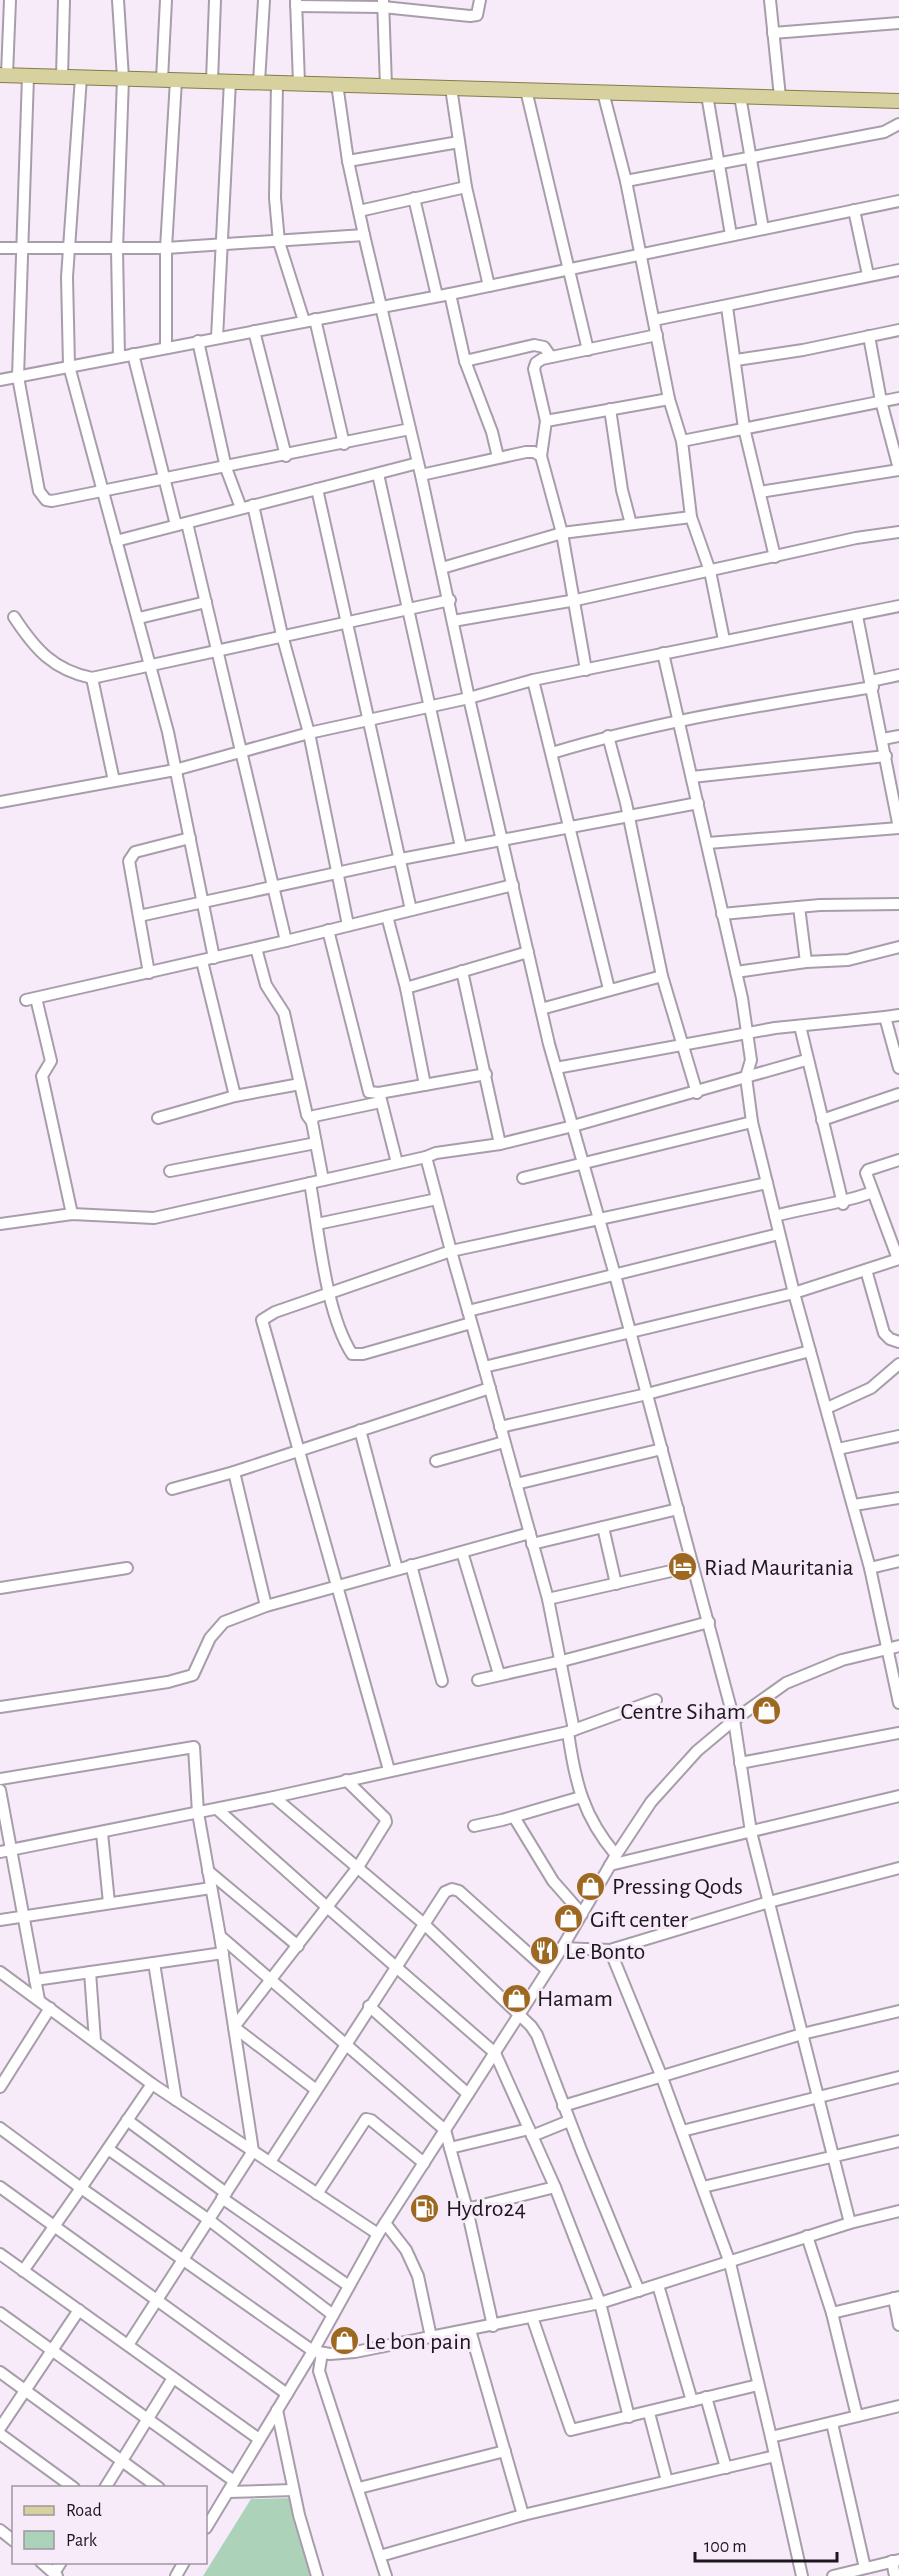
<svg xmlns="http://www.w3.org/2000/svg" width="899" height="2576" font-family="'Alegreya Sans',sans-serif">
<rect width="100%" height="100%" fill="#f7ebfa"/>
<path fill="#add2ba" d="M291,2498L315,2576H203L251,2499Z"/>
<g fill="none" stroke-linecap="round" stroke-linejoin="round">
<defs>
<g id="minor">
<path d="M118,0L123,78L117,249L119,357"/>
<path d="M296,0L299,83"/>
<path d="M383,0L386,86"/>
<path d="M770,0L780,97"/>
<path d="M296,6L383,7L470,16L477,15L480,0"/>
<path d="M773,33L899,23"/>
<path d="M7,75L10,0"/>
<path d="M28,76L18,377L39,491L46,500L52,501L410,429"/>
<path d="M62,77L64,0"/>
<path d="M81,77L67,277L69,366L168,732L214,958"/>
<path d="M162,79L166,0"/>
<path d="M212,81L215,0"/>
<path d="M259,82L264,0"/>
<path d="M277,83L275,198L279,242L304,321"/>
<path d="M337,84L348,161L364,235L421,475L469,698L549,1044L615,1275L734,1720L751,1832L850,2223"/>
<path d="M451,88L466,187L489,286"/>
<path d="M526,90L588,350"/>
<path d="M603,92L626,181L669,399L682,441L691,517L710,571L724,640"/>
<path d="M707,95L731,235"/>
<path d="M740,96L763,229"/>
<path d="M348,161L459,142"/>
<path d="M626,181L884,132L899,124"/>
<path d="M414,198L437,296"/>
<path d="M854,210L868,275"/>
<path d="M359,211L466,187"/>
<path d="M0,248H166L364,235"/>
<path d="M450,294L465,361L492,432L498,457"/>
<path d="M727,307L744,428L775,557"/>
<path d="M315,319L344,444"/>
<path d="M654,320L899,270"/>
<path d="M254,331L286,456"/>
<path d="M869,336L881,401L899,469"/>
<path d="M217,338L230,81"/>
<path d="M198,341L226,468L241,508"/>
<path d="M166,347V248L176,80"/>
<path d="M133,354L176,525"/>
<path d="M736,360L803,350L899,330"/>
<path d="M465,361L534,345L544,347L551,357"/>
<path d="M0,380L450,294L899,201"/>
<path d="M610,409L622,490L631,524"/>
<path d="M546,421L534,369L536,363L542,359L657,335"/>
<path d="M682,441L899,398"/>
<path d="M378,474L461,847"/>
<path d="M421,475L526,452H534L541,456"/>
<path d="M317,489L411,910"/>
<path d="M760,492L899,470"/>
<path d="M253,505L282,635L309,733L469,698L533,680L899,606"/>
<path d="M187,523L286,941"/>
<path d="M116,541L418,463"/>
<path d="M442,568L562,533L691,517"/>
<path d="M857,616L899,828"/>
<path d="M14,617C35,649 53,670 92,678L450,600"/>
<path d="M139,618L206,602"/>
<path d="M453,621L576,600L856,538L899,532"/>
<path d="M663,653L742,998L751,1060L746,1077L752,1122L794,1293L870,1568L899,1703"/>
<path d="M586,670L562,533L541,456L546,421L669,399"/>
<path d="M92,678L114,781"/>
<path d="M533,680L609,989"/>
<path d="M871,681L899,675"/>
<path d="M608,736L626,803L662,976L697,1093"/>
<path d="M883,739L899,736"/>
<path d="M552,753C657,721 764,705 873,687"/>
<path d="M692,777L886,756"/>
<path d="M0,802L175,770L309,733L348,925"/>
<path d="M708,843L899,828"/>
<path d="M799,907L806,962"/>
<path d="M722,914L820,905L899,904"/>
<path d="M139,916L401,859L698,803"/>
<path d="M387,916L406,988L425,1085"/>
<path d="M328,930L369,1092L379,1093L486,1074"/>
<path d="M256,948L266,985L284,1013L307,1115L312,1122"/>
<path d="M202,961L235,1096"/>
<path d="M462,971L500,1144"/>
<path d="M736,972L806,962L848,960L899,947"/>
<path d="M149,973L129,861L135,852L190,838"/>
<path d="M406,988L528,952"/>
<path d="M36,998L51,1061L42,1076L72,1214"/>
<path d="M26,1000L286,941L513,885"/>
<path d="M541,1009L662,976"/>
<path d="M899,1015L885,1017L899,1068"/>
<path d="M800,1026L843,1204"/>
<path d="M556,1068L775,1028L885,1017"/>
<path d="M380,1096L397,1163"/>
<path d="M158,1118L235,1096L300,1084"/>
<path d="M822,1120L899,1094"/>
<path d="M170,1171L316,1143"/>
<path d="M523,1178L752,1122"/>
<path d="M323,1180L312,1122L314,1116L381,1102"/>
<path d="M310,1183C319,1232 325,1312 352,1354H363L471,1323"/>
<path d="M767,1183L451,1251L484,1367L794,1293L899,1259"/>
<path d="M775,1216C808,1207 841,1204 873,1192"/>
<path d="M0,1224L72,1214L154,1218L426,1157"/>
<path d="M317,1224L437,1199"/>
<path d="M898,1259L866,1173L868,1170L899,1160"/>
<path d="M866,1270L884,1333L890,1339L899,1342"/>
<path d="M468,1311L779,1234"/>
<path d="M484,1367L548,1599L574,1730"/>
<path d="M827,1408L871,1388L899,1364"/>
<path d="M500,1427L647,1394L810,1351"/>
<path d="M360,1430L397,1569"/>
<path d="M838,1449L899,1436"/>
<path d="M436,1461L504,1442"/>
<path d="M234,1472L266,1606L530,1533"/>
<path d="M516,1484L662,1449"/>
<path d="M172,1489L234,1472L490,1388"/>
<path d="M854,1505L899,1498"/>
<path d="M603,1527L616,1584"/>
<path d="M532,1544L678,1509"/>
<path d="M462,1552L499,1674"/>
<path d="M411,1565L442,1681"/>
<path d="M870,1568L899,1561"/>
<path d="M0,1588L127,1568"/>
<path d="M548,1599L693,1566"/>
<path d="M478,1680L562,1661L709,1622"/>
<path d="M0,1707L168,1682L193,1675L210,1638L224,1622L266,1606"/>
<path d="M568,1732C575,1782 583,1816 616,1855"/>
<path d="M740,1763L899,1733"/>
<path d="M389,1770L262,1320L275,1312L451,1251L426,1157L436,1153L500,1144L573,1126L806,1060"/>
<path d="M0,1779L194,1747L198,1813L220,1936L253,2151L128,2345"/>
<path d="M346,1780L385,1818L386,1822L358,1867L327,1907L495,2053L555,2187L600,2303L629,2417"/>
<path d="M0,1790L39,2000"/>
<path d="M274,1797L568,1732L656,1700"/>
<path d="M217,1809L327,1907L234,2027L315,2089"/>
<path d="M514,1817L553,1881L582,1914"/>
<path d="M474,1826L502,1820L581,1797"/>
<path d="M102,1833L109,1903"/>
<path d="M0,1852L274,1797L423,1923L531,2026L537,2035L581,2150L639,2291"/>
<path d="M610,1865L899,1796"/>
<path d="M208,1871L298,1946"/>
<path d="M0,1920L211,1888"/>
<path d="M220,1936L445,2130L467,2209L493,2326"/>
<path d="M562,1948L610,1950L769,1902L899,1868"/>
<path d="M610,1950L661,2075L730,2263L771,2437L899,2406"/>
<path d="M154,1963L176,2100"/>
<path d="M0,1972L152,2084L378,2234"/>
<path d="M90,1972L95,2041"/>
<path d="M35,1980L223,1953"/>
<path d="M369,2006L468,2094"/>
<path d="M152,2084L81,2188L313,2351L330,2354L355,2352L600,2303L850,2223L899,2211"/>
<path d="M0,2087L50,2008"/>
<path d="M563,2106L802,2034L899,2011"/>
<path d="M127,2120L226,2193"/>
<path d="M0,2128L81,2188L23,2271"/>
<path d="M682,2131L899,2077"/>
<path d="M532,2136L569,2121"/>
<path d="M450,2148L529,2129"/>
<path d="M108,2149L209,2220L333,2315"/>
<path d="M270,2162L445,1892L452,1889L459,1891L547,1970"/>
<path d="M0,2187L287,2394"/>
<path d="M703,2187L899,2141"/>
<path d="M317,2194L366,2119L371,2120L424,2163"/>
<path d="M222,2198L349,2286"/>
<path d="M467,2209L555,2187"/>
<path d="M385,2223L406,2250L418,2276L431,2337"/>
<path d="M807,2236L832,2313L899,2297"/>
<path d="M0,2254L259,2439"/>
<path d="M658,2285L692,2401"/>
<path d="M894,2298L899,2325"/>
<path d="M0,2313L234,2481"/>
<path d="M832,2313L857,2416"/>
<path d="M532,2317L571,2430L758,2385"/>
<path d="M470,2330L523,2515"/>
<path d="M322,2353L319,2371L386,2576"/>
<path d="M0,2372L159,2488"/>
<path d="M706,2397L726,2468"/>
<path d="M277,2410L299,2515L317,2576"/>
<path d="M649,2413L667,2481"/>
<path d="M832,2423L865,2568"/>
<path d="M0,2428L79,2310"/>
<path d="M0,2434L74,2488"/>
<path d="M771,2437L802,2576"/>
<path d="M105,2488L173,2378"/>
<path d="M359,2488L505,2451"/>
<path d="M228,2492L293,2490"/>
<path d="M206,2528L313,2351L378,2234L562,1948L616,1855L651,1802L697,1751L734,1720L786,1683L842,1660L899,1646"/>
<path d="M0,2530L14,2541"/>
<path d="M380,2556L523,2515L775,2456"/>
<path d="M892,2561L895,2576"/>
<path d="M41,2562L57,2576"/>
<path d="M54,2573L61,2562"/>
<path d="M176,2576L184,2562"/>
<path d="M833,2576L899,2560"/>
</g>
<path id="major" d="M0,75L899,101"/>
</defs>
<use href="#minor" stroke="#a89daa" stroke-width="14"/>
<use href="#major" stroke="#847c48" stroke-width="16"/>
<use href="#minor" stroke="#fff" stroke-width="10"/>
<use href="#major" stroke="#d7d1a0" stroke-width="14"/>
</g>
<defs>
<symbol id="hotel-disc" viewBox="-11 -11 22 22"><circle r="9.5" fill="#9d6920" stroke="#f7ebfa"/><path d="M-6-4.5h1.5V1H6V5H4.5V3h-9V5H-6ZM-4 0a1.8 1.8 0 1 1 3.6 0ZM.5 0V-2.5h3Q6-2.5 6 0Z" fill="#fff"/></symbol>
<symbol id="shop-disc" viewBox="-11 -11 22 22"><circle r="9.5" fill="#9d6920" stroke="#f7ebfa"/><path d="M-5-2.5h2.3a2.7 3.5 0 0 1 5.4 0H5L5.5 6h-11ZM-1.5-2.5h3a1.5 2.3 0 0 0-3 0Z" fill="#fff"/></symbol>
<symbol id="restaurant-disc" viewBox="-11 -11 22 22"><circle r="9.5" fill="#9d6920" stroke="#f7ebfa"/><path d="M-5-6h1v4h1v-4h1v4h1v-4h1v5L-1.5 .5V6h-2V.5L-5-1ZM5-6V6H3V1.5H1.5Q1.5-4 5-6Z" fill="#fff"/></symbol>
<symbol id="fuel-disc" viewBox="-11 -11 22 22"><circle r="9.5" fill="#9d6920" stroke="#f7ebfa"/><path d="M-5.5-6h7V0h2V4h1.3V-2.5L3-4.5l.8-.8L6-3V5H2.5V1h-1V6h-7ZM-4.2-4.7v3.2H.2V-4.7Z" fill="#fff"/></symbol>
</defs>
<g fill-rule="evenodd">
<use href="#hotel-disc" x="666" y="1550" width="33" height="33"/>
<use href="#shop-disc" x="750" y="1694" width="33" height="33"/>
<use href="#shop-disc" x="574" y="1870" width="33" height="33"/>
<use href="#shop-disc" x="552" y="1902" width="33" height="33"/>
<use href="#restaurant-disc" x="528" y="1934" width="33" height="33"/>
<use href="#shop-disc" x="500" y="1982" width="33" height="33"/>
<use href="#fuel-disc" x="408" y="2192" width="33" height="33"/>
<use href="#shop-disc" x="328" y="2324" width="33" height="33"/>
</g>
<g text-anchor="middle" stroke-width="6" stroke-linejoin="round" paint-order="stroke">
<g font-size="24" fill="#1b171c" stroke="#f7ebfa" text-anchor="start">
<text x="704" y="1575">Riad Mauritania</text>
<text x="746" y="1719" text-anchor="end">Centre Siham</text>
<text x="612" y="1894">Pressing Qods</text>
<text x="590" y="1927">Gift center</text>
<text x="565" y="1959">Le Bonto</text>
<text x="537" y="2006">Hamam</text>
<text x="446" y="2216">Hydro24</text>
<text x="365" y="2349">Le bon pain</text>
</g>
</g>
<rect x="12" y="2486" width="195" height="78" fill="#f7ebfa" stroke="#9f96a1" stroke-width="1.5"/>
<rect x="24" y="2506" width="30" height="9" fill="#d7d1a0" stroke="#9f96a1" stroke-width="1.5"/>
<text x="66" y="2516" font-size="18" fill="#1b171c">Road</text>
<rect x="24" y="2531" width="30" height="18" fill="#add2ba" stroke="#9f96a1" stroke-width="1.5"/>
<text x="66" y="2546" font-size="18" fill="#1b171c">Park</text>
<path d="M695 2552v9h142v-9" fill="none" stroke="#1b171c" stroke-width="3"/>
<text x="704" y="2552" font-size="18" fill="#1b171c" stroke="#f7ebfa" stroke-width="4.5" paint-order="stroke">100 m</text>
</svg>
